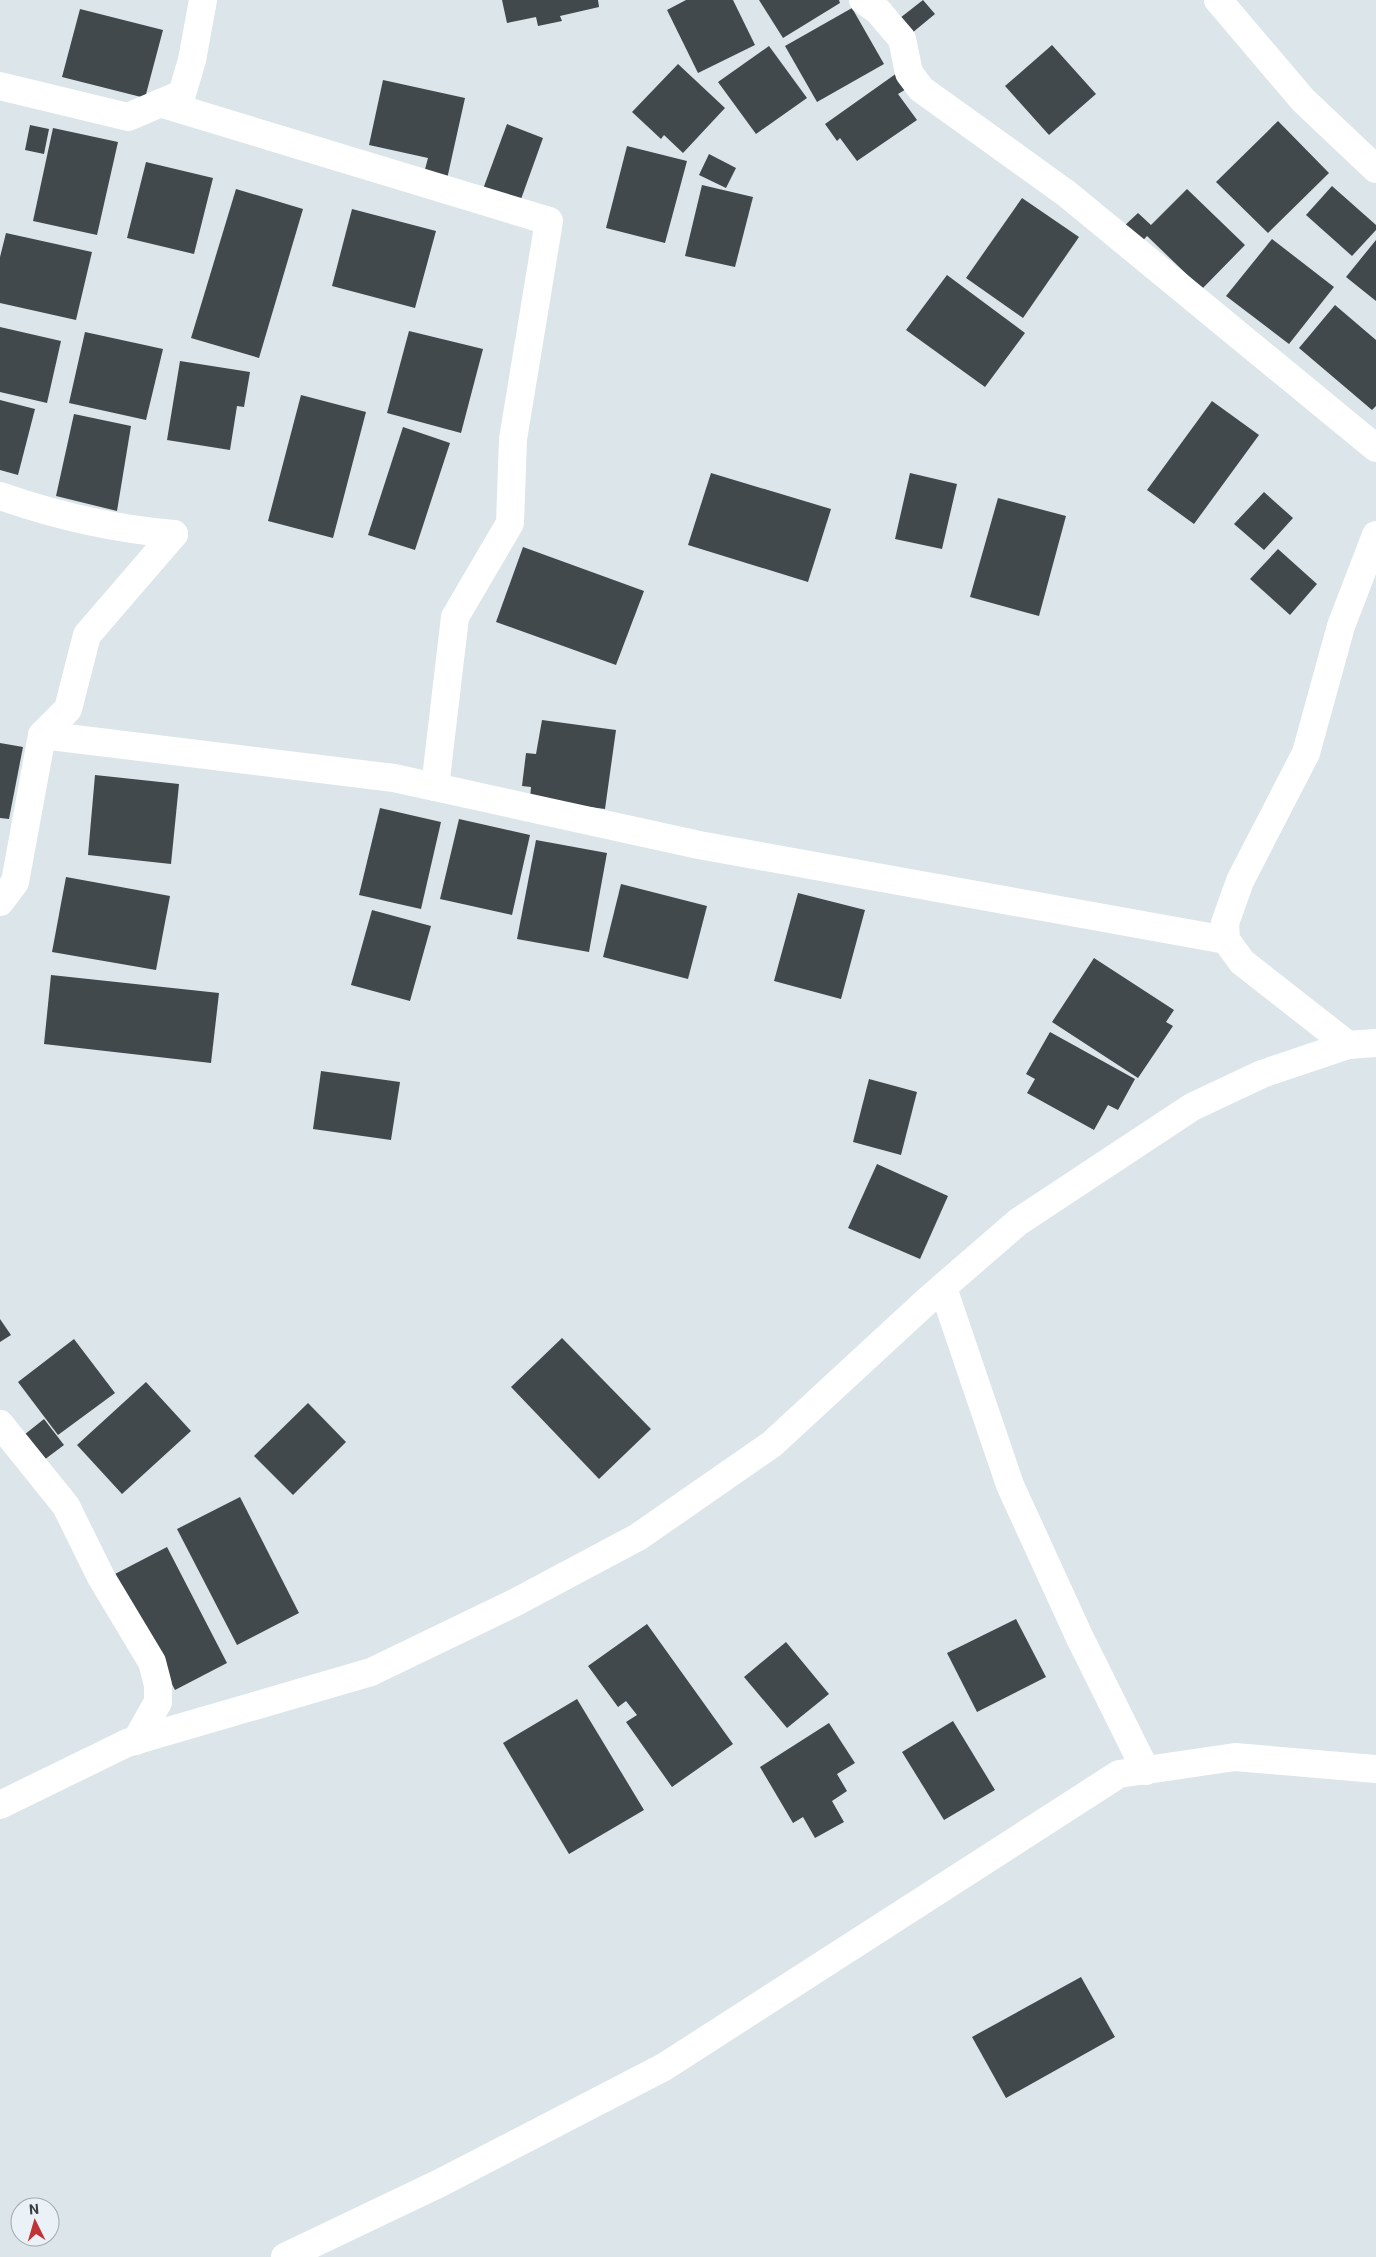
<svg xmlns="http://www.w3.org/2000/svg" width="1376" height="2257" font-family="Roboto,sans-serif">
<rect width="100%" height="100%" fill="#dce5ea"/>
<g fill="#42494d">
<path d="M502,0H598L599,7L560,16L562,21L538,26L536,17L507,23Z"/>
<path d="M686,0H733L755,45L698,73L667,10Z"/>
<path d="M759,0H839L840,3L783,38Z"/>
<path d="M923,0L935,14L912,33L900,18Z"/>
<path d="M852,8L884,64L817,102L785,46Z"/>
<path d="M80,9L163,30L145,98L62,77Z"/>
<path d="M1052,45L1096,94L1049,135L1005,86Z"/>
<path d="M769,46L807,98L756,134L718,82Z"/>
<path d="M678,64L725,108L683,153L664,135L661,139L632,112Z"/>
<path d="M897,73L908,88L898,94L917,120L857,161L840,138L837,141L825,124Z"/>
<path d="M383,80L465,98L447,179L424,173L428,158L369,145Z"/>
<path d="M1278,121L1329,173L1268,233L1216,182Z"/>
<path d="M507,124L543,138L520,202L483,189Z"/>
<path d="M30,125L49,129L44,154L25,150Z"/>
<path d="M53,128L118,142L97,235L33,221Z"/>
<path d="M627,146L687,161L665,243L606,228Z"/>
<path d="M709,154L736,168L726,188L699,175Z"/>
<path d="M146,162L213,178L194,254L127,238Z"/>
<path d="M702,185L753,197L735,267L685,256Z"/>
<path d="M1332,186L1376,225V230L1352,256L1306,215Z"/>
<path d="M236,189L303,209L259,358L191,338Z"/>
<path d="M1187,189L1245,245L1202,289L1147,236L1139,245L1122,228L1138,213L1151,225Z"/>
<path d="M1022,198L1079,237L1023,318L966,278Z"/>
<path d="M352,209L436,231L415,308L332,286Z"/>
<path d="M6,233L92,252L76,320L0,303V257Z"/>
<path d="M1272,239L1334,287L1289,344L1226,296Z"/>
<path d="M1376,240V301L1346,277Z"/>
<path d="M947,275L1025,333L985,387L906,330Z"/>
<path d="M1335,305L1376,340V406L1372,410L1299,348Z"/>
<path d="M0,327L61,341L47,403L0,392Z"/>
<path d="M409,331L483,349L461,433L387,413Z"/>
<path d="M85,332L163,349L146,420L69,403Z"/>
<path d="M180,361L250,372L244,407L237,406L230,450L167,440Z"/>
<path d="M301,395L366,412L333,538L268,521Z"/>
<path d="M0,400L35,409L18,475L0,470Z"/>
<path d="M1212,401L1259,435L1194,524L1147,490Z"/>
<path d="M74,414L131,426L117,511L56,496Z"/>
<path d="M403,427L450,443L415,550L368,535Z"/>
<path d="M711,473L831,509L808,582L688,545Z"/>
<path d="M910,473L957,484L942,549L895,539Z"/>
<path d="M1264,492L1293,518L1264,550L1234,524Z"/>
<path d="M998,498L1066,516L1039,616L970,597Z"/>
<path d="M523,547L644,591L616,665L496,622Z"/>
<path d="M1278,549L1317,584L1290,615L1250,579Z"/>
<path d="M542,720L616,730L605,809L530,799L531,787L522,786L526,753L536,754Z"/>
<path d="M0,743L23,747L9,819L0,818Z"/>
<path d="M95,775L179,784L171,864L88,855Z"/>
<path d="M380,808L441,822L421,909L359,895Z"/>
<path d="M459,819L530,835L512,915L440,899Z"/>
<path d="M536,840L607,853L589,952L517,939Z"/>
<path d="M66,877L170,896L156,970L52,952Z"/>
<path d="M621,884L707,906L688,979L603,957Z"/>
<path d="M798,893L865,910L841,999L774,981Z"/>
<path d="M372,910L431,926L410,1001L351,985Z"/>
<path d="M1094,958L1174,1010L1166,1022L1173,1026L1138,1078L1052,1022Z"/>
<path d="M51,975L219,993L211,1063L44,1044Z"/>
<path d="M1050,1032L1135,1079L1118,1110L1108,1105L1094,1130L1027,1093L1035,1079L1026,1074Z"/>
<path d="M321,1071L400,1082L391,1140L313,1129Z"/>
<path d="M869,1079L917,1092L901,1155L853,1142Z"/>
<path d="M877,1164L948,1196L920,1259L848,1228Z"/>
<path d="M0,1319L11,1335L0,1342Z"/>
<path d="M562,1338L651,1429L599,1479L511,1387Z"/>
<path d="M74,1339L115,1393L58,1435L18,1382Z"/>
<path d="M146,1382L191,1431L122,1494L77,1445Z"/>
<path d="M308,1403L346,1442L293,1495L254,1456Z"/>
<path d="M44,1419L64,1445L44,1460L24,1435Z"/>
<path d="M240,1497L299,1613L237,1645L177,1529Z"/>
<path d="M167,1547L227,1663L175,1690L115,1574Z"/>
<path d="M1016,1619L1046,1677L977,1712L947,1653Z"/>
<path d="M647,1624L733,1744L672,1787L626,1722L637,1715L626,1701L618,1707L588,1666Z"/>
<path d="M786,1642L829,1694L787,1728L744,1677Z"/>
<path d="M577,1699L644,1810L569,1854L503,1743Z"/>
<path d="M953,1721L995,1790L944,1820L902,1752Z"/>
<path d="M829,1723L855,1763L837,1774L847,1791L832,1801L844,1822L815,1838L803,1817L793,1823L760,1767Z"/>
<path d="M1081,1977L1115,2037L1006,2098L972,2037Z"/>
</g>
<g fill="none" stroke-linecap="round" stroke-linejoin="round">
<g stroke="#fff" stroke-width="28">
<path d="M863,0L878,11L902,39L909,73L921,89L1067,194L1376,448"/>
<path d="M1218,0L1303,100L1376,169"/>
<path d="M0,86L128,117L182,94L192,60L203,0"/>
<path d="M160,103L549,221L513,439L510,523L455,617L435,787"/>
<path d="M0,496C57,516 114,529 174,534"/>
<path d="M42,735L394,778L699,845L1226,940"/>
<path d="M0,902L15,882L42,735L68,709L87,635L174,534"/>
<path d="M1348,1045L1242,962L1226,940L1225,923L1240,881L1306,753L1341,626L1376,535"/>
<path d="M943,1288L1010,1485L1079,1636L1146,1771"/>
<path d="M0,1424L66,1506L101,1577L152,1662L158,1685V1702L136,1741"/>
<path d="M0,1805L127,1743L371,1672L516,1602L638,1537L772,1444L928,1300L1018,1222L1192,1107L1262,1074L1348,1045L1376,1043"/>
<path d="M285,2257L440,2183L664,2067L1119,1774L1235,1757L1376,1769"/>
</g>
</g>
<g transform="translate(35 2222) rotate(355)"><circle r="24" fill="#eaf2f8" stroke="#a4aaae"/>
<path d="M0-4L9 19L0 12L-9 19Z" fill="#c23335"/>
<text y="-8" font-size="14" font-weight="bold" text-anchor="middle" fill="#3a3e40">N</text>
</g>
</svg>
